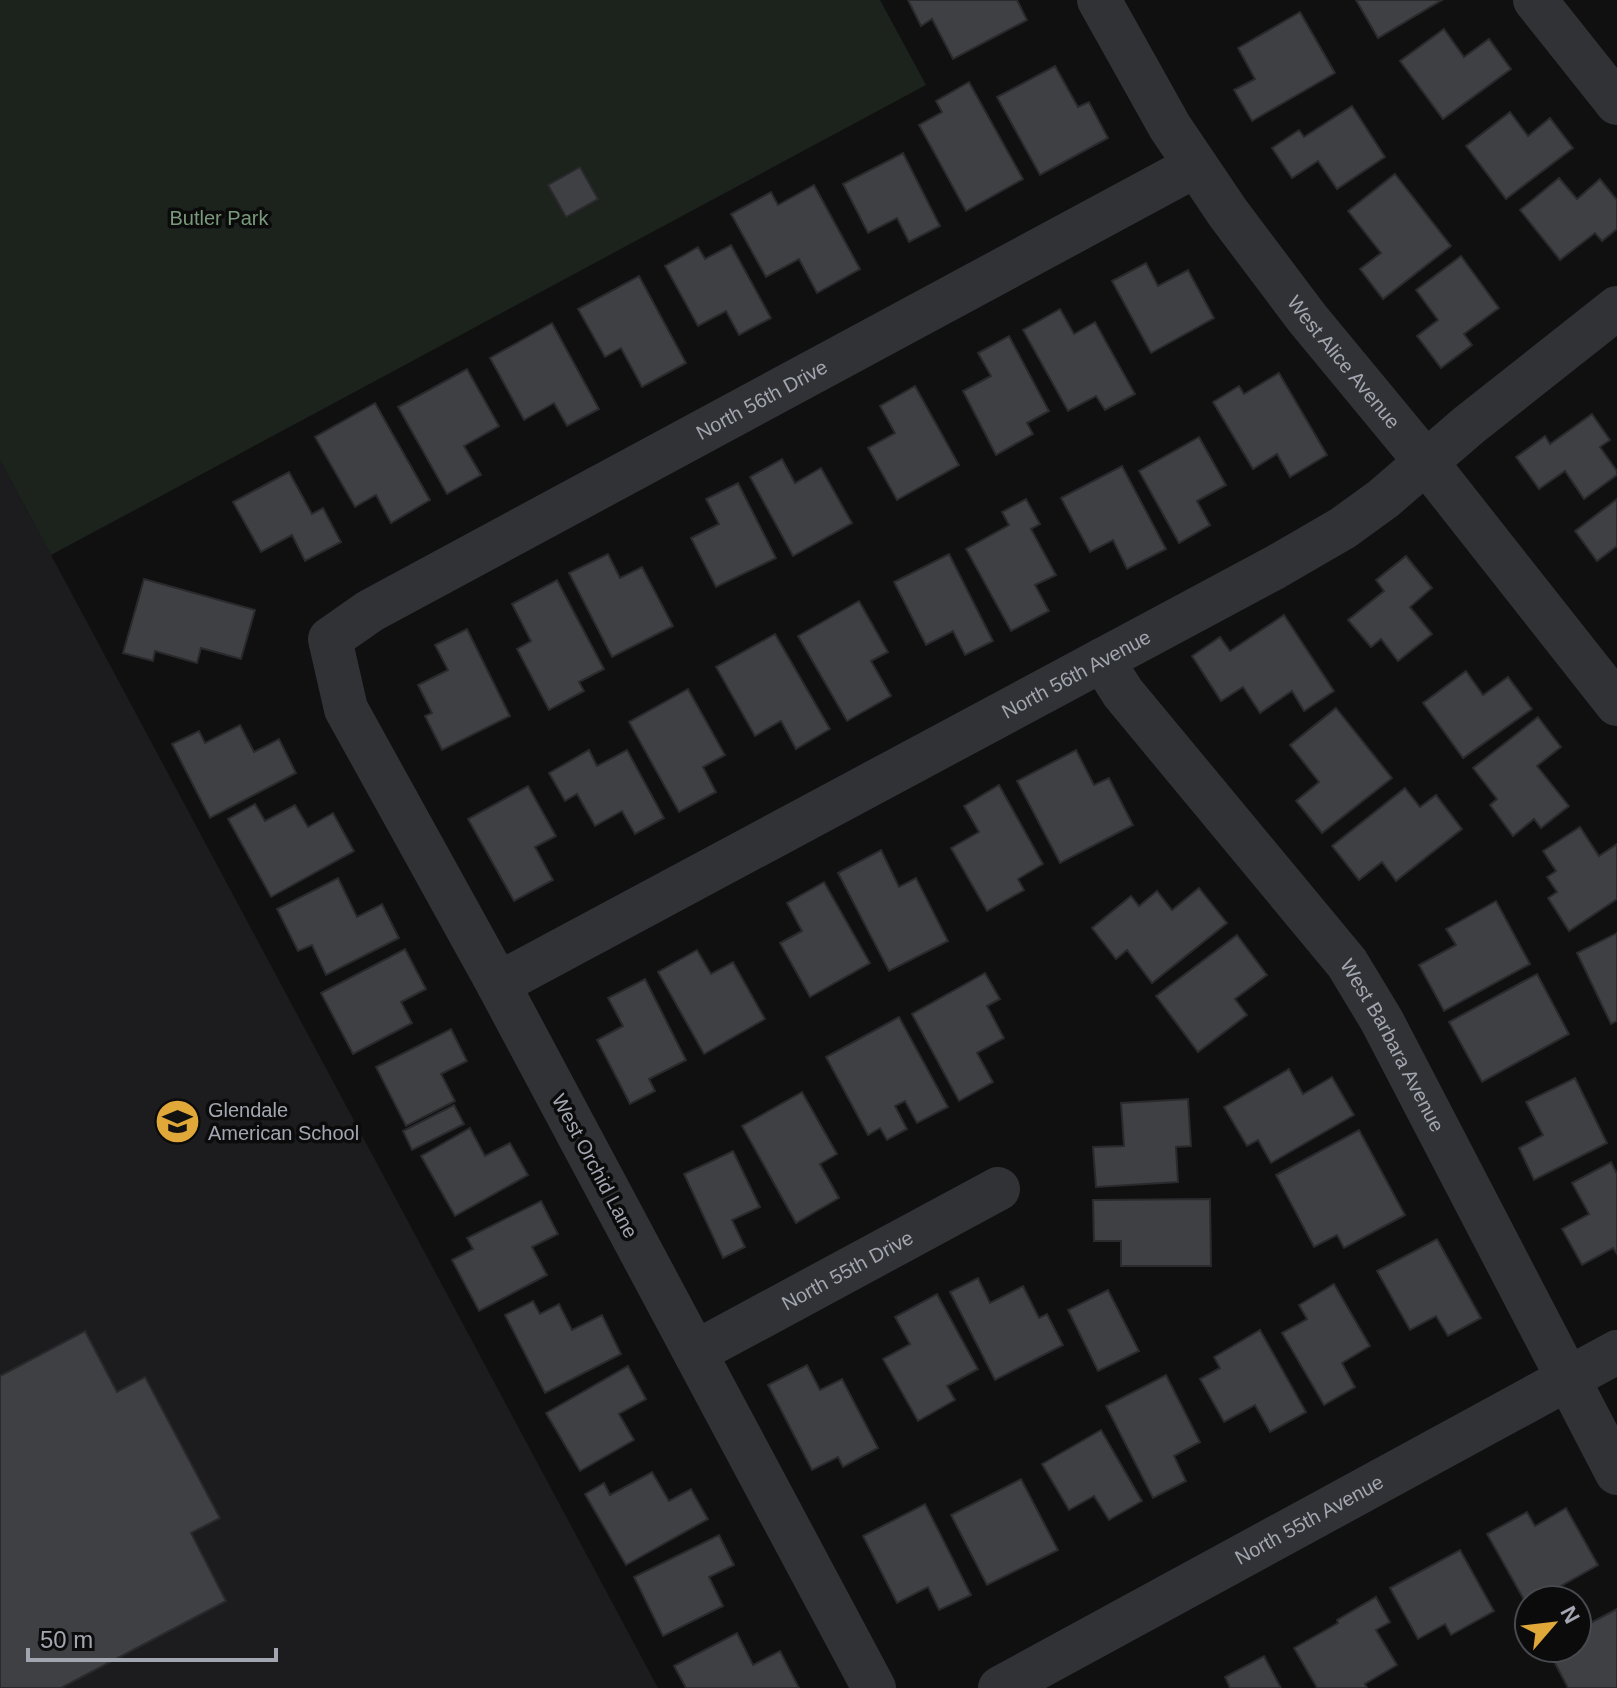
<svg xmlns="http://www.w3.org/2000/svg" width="1617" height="1688" font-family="Helvetica,sans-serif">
<rect width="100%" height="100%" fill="#101011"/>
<path fill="#1c1c1e" d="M0,460L51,555L658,1688H0Z"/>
<path fill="#1c231d" d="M0,0H880L926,85L51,555L0,460Z"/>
<g fill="#3f4044" stroke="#2a2a2d" stroke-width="2">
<path d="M908,0H1017L1027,20L953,59L932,19L921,26Z"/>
<path d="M1356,0H1442L1378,38Z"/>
<path d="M1300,12L1335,73L1252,121L1234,90L1255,79L1238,48Z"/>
<path d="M1444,29L1464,57L1489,39L1511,69L1443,119L1400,61Z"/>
<path d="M1055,66L1078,107L1089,102L1108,138L1040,175L997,97Z"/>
<path d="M969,82L1023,179L966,211L919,125L942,112L936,101Z"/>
<path d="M1352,106L1385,157L1337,189L1318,161L1292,178L1272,148L1299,130L1304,137Z"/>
<path d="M1510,112L1528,136L1550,118L1573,148L1506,199L1466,146Z"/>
<path d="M903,153L940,226L909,242L897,218L868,233L843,184Z"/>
<path d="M580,167L598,199L566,217L548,185Z"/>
<path d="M1395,174L1451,246L1383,299L1360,269L1381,253L1348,211Z"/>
<path d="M1559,178L1577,199L1600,179L1617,200V229L1602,241L1595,233L1560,260L1520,210Z"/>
<path d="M814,185L860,269L817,293L799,259L766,277L731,214L771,192L778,205Z"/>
<path d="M731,245L771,318L739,335L726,311L698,326L665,266L698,247L705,259Z"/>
<path d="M1461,256L1499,308L1464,334L1472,345L1441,368L1417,336L1438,320L1416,290Z"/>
<path d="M1146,263L1158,286L1188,270L1214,318L1151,353L1112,281Z"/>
<path d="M639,276L686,363L642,387L621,348L605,357L578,309Z"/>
<path d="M1060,309L1074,334L1095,322L1135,394L1105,410L1096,396L1068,411L1023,330Z"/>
<path d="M552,323L599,409L567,426L554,403L524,420L490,358Z"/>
<path d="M1009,336L1049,411L1027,423L1033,434L996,455L963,391L991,376L978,353Z"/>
<path d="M467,369L499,426L464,446L481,475L447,494L398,407Z"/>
<path d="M1279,373L1327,455L1290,477L1277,454L1253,469L1213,402L1239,386L1244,394Z"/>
<path d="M915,386L959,465L897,500L868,448L895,433L880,406Z"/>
<path d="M375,403L430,500L391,523L376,495L355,507L315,437Z"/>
<path d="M1592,414L1610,440L1600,447L1617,471V475L1584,499L1565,471L1539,489L1516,457L1545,436L1550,444Z"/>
<path d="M1199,437L1226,485L1197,501L1210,525L1179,543L1139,471Z"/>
<path d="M782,459L795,483L821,468L852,523L793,556L750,477Z"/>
<path d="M1122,466L1166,549L1127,569L1113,540L1090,552L1061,498Z"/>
<path d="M289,472L312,514L323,508L341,542L305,561L292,535L261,552L233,502Z"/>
<path d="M738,483L776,558L716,587L691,538L719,524L706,499Z"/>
<path d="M1026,499L1040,524L1031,529L1056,575L1035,585L1049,611L1011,631L966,549L1009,525L1002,512Z"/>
<path d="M1617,499V546L1597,561L1575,531Z"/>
<path d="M608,554L620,578L642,567L673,626L612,657L569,573Z"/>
<path d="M949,554L993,641L965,655L953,631L926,645L894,582Z"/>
<path d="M1406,556L1432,588L1410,607L1432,634L1398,661L1381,639L1371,647L1348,620L1384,591L1376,580Z"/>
<path d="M144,579L255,610L241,659L201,648L197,663L155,651L153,661L123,653Z"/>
<path d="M557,580L604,669L579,682L584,691L549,710L517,649L531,641L512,604Z"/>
<path d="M859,601L888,652L871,661L891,696L847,721L798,636Z"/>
<path d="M1284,615L1334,691L1304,711L1292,691L1260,713L1243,687L1221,701L1192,656L1220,637L1230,651Z"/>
<path d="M467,629L510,716L442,750L425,716L432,713L418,685L448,670L435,645Z"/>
<path d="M775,634L830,729L796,749L781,721L755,736L716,667Z"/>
<path d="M1466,671L1483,695L1508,677L1532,709L1463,758L1423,703Z"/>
<path d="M688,689L725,755L703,767L716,792L679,812L629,722Z"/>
<path d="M1336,708L1392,778L1322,833L1296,801L1319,782L1290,745Z"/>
<path d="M1538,717L1561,747L1537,766L1569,806L1541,828L1534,819L1513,836L1490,805L1497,799L1473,768Z"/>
<path d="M240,725L254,752L279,739L296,773L210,818L172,744L199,731L205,743Z"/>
<path d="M589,750L597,766L627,750L664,818L635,834L622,811L595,826L577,794L565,801L549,773Z"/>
<path d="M1076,750L1094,785L1109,778L1133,825L1060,863L1017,781Z"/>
<path d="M999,785L1043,864L1018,879L1024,890L987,911L951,848L979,832L964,806Z"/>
<path d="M528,786L556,836L535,847L553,880L514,901L468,819Z"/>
<path d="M1405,788L1420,807L1436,795L1462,829L1396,881L1382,862L1359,880L1332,846Z"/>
<path d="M255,804L265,821L295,805L308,827L333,813L354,851L271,897L228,819Z"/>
<path d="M1580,827L1599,856L1617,844V899L1569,931L1548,898L1557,892L1547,877L1556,871L1543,851Z"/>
<path d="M881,850L899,887L916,878L948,941L889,971L838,873Z"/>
<path d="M338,878L357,917L382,904L399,938L326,975L312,945L298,951L277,909Z"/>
<path d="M824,882L870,963L810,997L780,943L802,931L787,903Z"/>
<path d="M1199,888L1227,923L1152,983L1127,950L1116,959L1092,928L1131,896L1139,906L1157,891L1172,910Z"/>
<path d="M1496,901L1530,964L1444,1011L1419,965L1456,945L1446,929Z"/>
<path d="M1617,933V1021L1611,1024L1577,953Z"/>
<path d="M1237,935L1267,975L1235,999L1247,1015L1198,1052L1156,996Z"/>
<path d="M405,949L426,989L401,1002L412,1023L353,1054L321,993Z"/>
<path d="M697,950L711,974L733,962L765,1019L704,1054L658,972Z"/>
<path d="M985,973L1000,999L987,1006L1004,1038L977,1053L993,1082L959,1101L912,1014Z"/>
<path d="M1537,974L1569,1034L1482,1082L1449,1022Z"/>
<path d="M645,979L686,1060L649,1079L655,1091L630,1104L597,1040L623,1026L608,998Z"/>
<path d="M899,1017L948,1107L917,1123L905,1101L895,1106L907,1129L887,1140L880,1128L868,1135L826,1057Z"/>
<path d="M451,1029L467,1061L441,1074L455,1101L406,1126L376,1067Z"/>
<path d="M1289,1069L1303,1094L1332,1077L1354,1115L1271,1163L1258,1140L1247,1146L1224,1107Z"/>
<path d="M1575,1078L1607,1143L1534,1180L1519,1148L1543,1135L1526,1102Z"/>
<path d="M802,1092L837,1154L820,1164L839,1198L796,1223L742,1126Z"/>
<path d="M1188,1099L1191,1146L1176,1147L1178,1182L1096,1187L1093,1147L1124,1146L1121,1103Z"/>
<path d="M454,1105L464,1124L412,1150L403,1131Z"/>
<path d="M470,1128L485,1156L510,1143L528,1175L455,1216L421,1156Z"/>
<path d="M1359,1130L1405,1215L1344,1248L1337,1235L1314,1247L1276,1175Z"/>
<path d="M733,1151L760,1207L732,1220L745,1247L723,1258L684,1174Z"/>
<path d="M1611,1162L1617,1174V1254L1613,1248L1582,1265L1562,1229L1589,1214L1572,1183Z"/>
<path d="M1210,1199L1211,1266H1121V1241H1094L1093,1200Z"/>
<path d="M541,1201L558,1234L532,1247L547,1275L479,1311L452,1260L473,1249L467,1238Z"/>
<path d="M1437,1239L1481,1318L1448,1336L1436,1316L1410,1330L1377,1271Z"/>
<path d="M978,1278L990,1303L1023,1286L1039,1318L1047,1314L1063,1345L995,1380L950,1292Z"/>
<path d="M1334,1284L1370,1346L1342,1363L1355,1387L1324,1405L1282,1333L1307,1319L1299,1305Z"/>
<path d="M1108,1290L1139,1351L1098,1371L1068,1310Z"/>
<path d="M937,1294L978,1369L947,1386L955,1400L918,1421L883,1359L910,1344L895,1317Z"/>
<path d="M533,1301L540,1314L559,1304L572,1330L602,1315L621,1354L545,1393L505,1315Z"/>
<path d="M1260,1330L1306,1412L1270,1432L1255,1405L1224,1422L1200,1379L1220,1368L1214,1357Z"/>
<path d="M85,1331L117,1392L145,1377L220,1518L191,1533L226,1601L61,1688H0V1376Z"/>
<path d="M807,1365L820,1390L842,1379L878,1448L843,1467L838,1457L812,1470L768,1385Z"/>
<path d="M628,1366L646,1399L619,1414L634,1440L580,1471L546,1413Z"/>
<path d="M1166,1375L1200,1442L1174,1456L1186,1481L1153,1498L1106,1406Z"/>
<path d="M1101,1430L1142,1501L1109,1520L1094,1496L1069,1510L1042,1464Z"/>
<path d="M652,1472L669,1501L691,1489L708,1519L626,1565L585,1494L604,1483L610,1495Z"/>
<path d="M1021,1479L1058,1550L987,1585L951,1515Z"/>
<path d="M925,1504L971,1595L939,1610L928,1587L897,1603L863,1536Z"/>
<path d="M1566,1508L1598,1565L1536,1600H1529L1527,1605L1487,1534L1527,1512L1535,1526Z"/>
<path d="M719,1535L734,1565L709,1577L723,1606L663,1636L634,1577Z"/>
<path d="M1460,1550L1494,1611L1451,1635L1445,1624L1418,1639L1390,1588Z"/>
<path d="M1376,1597L1390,1622L1376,1630L1397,1665L1365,1684L1367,1688H1317L1294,1648L1338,1623L1337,1620Z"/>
<path d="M1617,1609V1688H1568L1547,1648H1577V1630Z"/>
<path d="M737,1633L753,1665L780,1651L799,1688H686L674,1666Z"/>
<path d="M1264,1656L1281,1688H1230L1225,1677Z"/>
</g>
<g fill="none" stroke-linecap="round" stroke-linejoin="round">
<g stroke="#313235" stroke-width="44">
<path id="s1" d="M1099,0L1170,127L1228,213L1307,318L1426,462L1617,704"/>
<path d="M1535,0L1617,103"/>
<path id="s2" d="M1102,660L1123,693L1347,963L1382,1021L1617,1473"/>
<path id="s3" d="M498,984L1274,568L1343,528L1383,499L1469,425L1617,308"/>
<path id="s4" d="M696,1352L998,1189"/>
<path id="s5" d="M874,1688L498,984L346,709L330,639L370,611L1195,166"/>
<path id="s6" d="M1000,1688L1617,1352"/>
</g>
</g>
<defs>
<symbol id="school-disc" viewBox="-11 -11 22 22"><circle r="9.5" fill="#e0a839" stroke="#0b0b0c"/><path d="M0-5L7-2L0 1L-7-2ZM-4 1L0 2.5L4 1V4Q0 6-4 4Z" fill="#111"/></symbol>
</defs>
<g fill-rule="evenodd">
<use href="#school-disc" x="152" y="1096" width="51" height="51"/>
</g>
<g text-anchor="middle" stroke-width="7" stroke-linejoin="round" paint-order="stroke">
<g font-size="20" fill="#7a9a7c" stroke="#0b0b0c">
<text x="219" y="225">Butler Park</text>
</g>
<g font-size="20" fill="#a2a6b0" stroke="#0b0b0c">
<text dy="7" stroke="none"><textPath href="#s1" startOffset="438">West Alice Avenue</textPath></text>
<text dy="7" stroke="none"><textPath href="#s5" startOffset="1678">North 56th Drive</textPath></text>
<text dy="7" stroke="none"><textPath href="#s3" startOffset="656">North 56th Avenue</textPath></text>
<text dy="7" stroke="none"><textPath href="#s2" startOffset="484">West Barbara Avenue</textPath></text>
<text transform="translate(595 1166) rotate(62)" y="7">West Orchid Lane</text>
<text dy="7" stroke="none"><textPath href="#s4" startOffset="172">North 55th Drive</textPath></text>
<text dy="7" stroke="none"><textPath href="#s6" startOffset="352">North 55th Avenue</textPath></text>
</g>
<g font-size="20" fill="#a2a6b0" stroke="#0b0b0c" text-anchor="start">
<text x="208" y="1117">Glendale<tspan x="208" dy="23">American School</tspan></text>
</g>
</g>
<g transform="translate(1553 1624) rotate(62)"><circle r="38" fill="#0b0b0c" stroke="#47494e" stroke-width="2"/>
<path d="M0-6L14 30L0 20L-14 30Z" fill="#e0a839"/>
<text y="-12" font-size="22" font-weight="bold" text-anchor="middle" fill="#a2a6b0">N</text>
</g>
<path d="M28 1648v12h248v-12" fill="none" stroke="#a2a6b0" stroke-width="4"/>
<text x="40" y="1648" font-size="24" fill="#a2a6b0" stroke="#0b0b0c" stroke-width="6" paint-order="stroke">50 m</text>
</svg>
